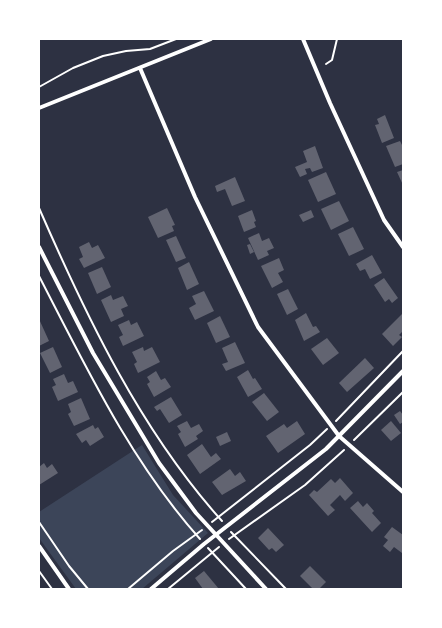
<svg xmlns="http://www.w3.org/2000/svg" width="442" height="628" font-family="'Nunito Sans',sans-serif">
<rect width="100%" height="100%" fill="#2d3142"/>
<path fill="#3c4559" d="M142,445L173,495L208,533L142,589H76L39,538V512Z"/>
<g fill="#626471">
<path d="M385,115L394,138L382,143L375,125L379,124L377,119Z"/>
<path d="M400,141L403,147V164L395,167L386,146Z"/>
<path d="M315,146L323,168L312,172L310,168L305,169L307,174L300,177L295,167L307,162L303,151Z"/>
<path d="M403,170V185L397,172Z"/>
<path d="M326,172L336,194L318,202L308,180Z"/>
<path d="M235,177L245,201L232,206L225,189L217,192L215,186Z"/>
<path d="M339,201L349,221L331,230L321,209Z"/>
<path d="M167,208L175,225L172,226L174,231L158,238L148,217Z"/>
<path d="M252,210L256,221L254,222L256,227L244,232L238,216Z"/>
<path d="M311,210L314,217L303,222L299,215Z"/>
<path d="M353,227L364,249L349,256L338,234Z"/>
<path d="M259,233L262,241L269,238L274,248L267,251L269,255L258,260L248,238Z"/>
<path d="M176,236L186,258L176,262L166,240Z"/>
<path d="M89,242L92,248L98,245L105,258L84,268L79,259L83,257L79,247Z"/>
<path d="M250,244L254,252L250,254L247,245Z"/>
<path d="M372,255L382,273L370,279L365,269L360,271L356,264Z"/>
<path d="M279,258L284,270L278,273L283,282L272,288L261,266Z"/>
<path d="M189,262L199,284L187,290L178,268Z"/>
<path d="M102,267L111,287L97,294L88,273Z"/>
<path d="M384,278L398,298L392,303L389,299L385,302L374,285Z"/>
<path d="M288,289L298,309L287,315L277,294Z"/>
<path d="M204,291L214,311L195,320L189,308L196,304L192,296Z"/>
<path d="M111,295L113,300L123,296L128,306L121,309L124,316L111,322L101,300Z"/>
<path d="M306,313L313,327L316,326L320,332L304,341L295,320Z"/>
<path d="M403,313V331L399,335L402,337L393,346L382,334Z"/>
<path d="M220,316L230,337L216,343L207,323Z"/>
<path d="M39,319L49,341L39,346Z"/>
<path d="M129,320L131,325L137,322L144,336L123,346L119,337L123,335L118,325Z"/>
<path d="M327,338L339,353L323,365L311,349Z"/>
<path d="M235,342L245,363L226,371L222,364L228,362L222,348Z"/>
<path d="M53,347L62,367L50,373L40,353Z"/>
<path d="M143,347L144,351L152,347L160,362L138,373L134,364L137,362L132,352Z"/>
<path d="M365,358L374,368L347,392L339,383Z"/>
<path d="M248,370L253,379L255,378L262,389L248,397L237,377Z"/>
<path d="M156,371L161,380L165,378L171,387L154,397L147,384L150,382L147,377Z"/>
<path d="M64,374L68,383L73,381L78,392L58,401L52,387L56,385L53,379Z"/>
<path d="M264,393L279,412L267,421L252,402Z"/>
<path d="M171,397L182,415L169,423L160,409L157,411L154,407Z"/>
<path d="M81,398L90,419L74,426L68,414L71,412L68,404Z"/>
<path d="M400,411L403,415V422L400,424L394,415Z"/>
<path d="M187,421L191,428L199,424L203,431L196,436L198,439L185,447L178,434L181,432L177,426Z"/>
<path d="M297,421L305,434L278,453L266,436L284,424L287,428Z"/>
<path d="M391,421L401,433L391,441L381,430Z"/>
<path d="M93,425L95,429L98,427L104,437L90,446L86,440L82,443L76,434Z"/>
<path d="M227,432L231,441L220,446L216,437Z"/>
<path d="M202,444L211,457L216,453L221,459L200,474L187,455Z"/>
<path d="M44,463L47,468L52,464L58,473L39,485V467Z"/>
<path d="M230,469L235,476L240,472L246,481L222,495L212,482Z"/>
<path d="M340,478L353,493L345,501L340,495L330,505L335,510L328,516L309,495L314,490L317,492L331,479L335,483Z"/>
<path d="M358,501L363,507L367,503L374,511L372,513L381,523L372,532L350,508Z"/>
<path d="M392,527L403,535L402,553L394,547L390,552L383,546L388,540L384,537Z"/>
<path d="M268,528L284,545L276,552L272,548L269,550L258,538Z"/>
<path d="M310,566L326,582L319,589H313L300,576Z"/>
<path d="M204,571L219,589H203L195,578Z"/>
</g>
<g fill="none" stroke-linecap="round" stroke-linejoin="round">
<g stroke="#fff" stroke-width="2">
<path d="M326,64L332,60L337,39"/>
<path d="M39,87L73,68L103,56L126,51L150,49L176,39"/>
<path d="M39,208C87,318 141,431 222,521"/>
<path d="M39,276C86,367 131,462 200,539"/>
<path d="M336,421L403,351"/>
<path d="M354,440L403,392"/>
<path d="M39,522L69,566L88,589"/>
<path d="M212,522L310,445L327,429"/>
<path d="M231,532L286,589"/>
<path d="M229,539L305,485L344,450"/>
<path d="M208,548L246,589"/>
<path d="M39,571L52,589"/>
<path d="M128,589L173,551L202,530"/>
<path d="M168,589L219,547"/>
</g>
<g stroke="#fff" stroke-width="4">
<path d="M303,39L330,103L384,220L403,247"/>
<path d="M140,68L195,197L258,327L339,436L403,492"/>
<path d="M39,108L211,39"/>
<path d="M39,247L93,353L159,463L196,513L266,589"/>
<path d="M39,546L69,589"/>
<path d="M151,589L204,544L326,449L403,371"/>
</g>
</g>
<rect width="442" height="628" fill="none" stroke="#ffffff" stroke-width="80"/>
</svg>
